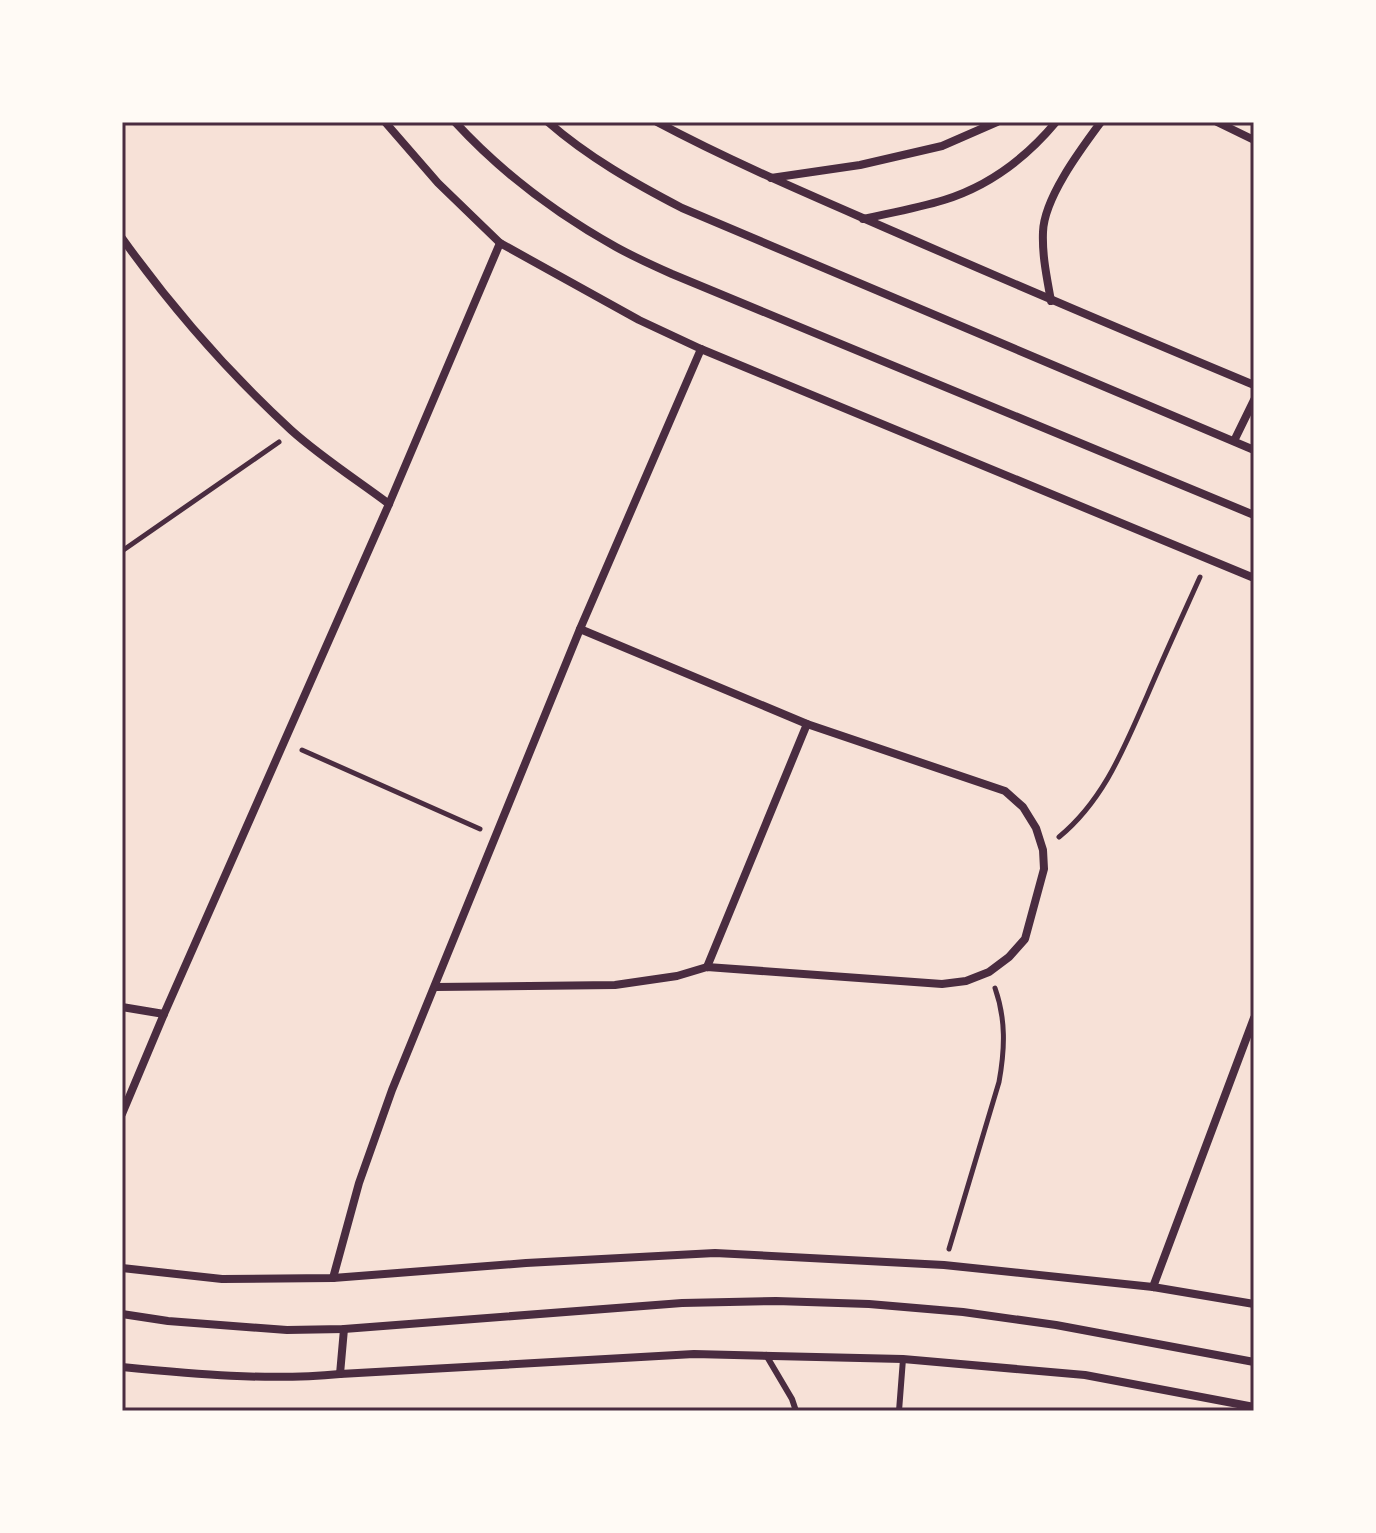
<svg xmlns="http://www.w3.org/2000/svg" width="1376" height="1533" font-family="'Source Sans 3',sans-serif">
<rect width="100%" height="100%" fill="#f7e1d7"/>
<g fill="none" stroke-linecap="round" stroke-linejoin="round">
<g stroke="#4a2c40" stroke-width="5">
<path d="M122,551L279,442"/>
<path d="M302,750L480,829"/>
<path d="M1059,837C1104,800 1124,748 1147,696C1164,656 1182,617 1200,577"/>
<path d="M949,1249L999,1082C1005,1049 1006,1019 995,988"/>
</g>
<g stroke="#4a2c40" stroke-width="6">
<path d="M766,1355L792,1399L796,1411"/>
<path d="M899,1411L903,1359"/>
</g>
<g stroke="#4a2c40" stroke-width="8">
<path d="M385,122L438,183L500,243L639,320L701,349L1254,578"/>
<path d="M455,122C501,172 557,214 616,247C634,257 654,266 672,274L1254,515"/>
<path d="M548,122C588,157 634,183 682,208L1254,450"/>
<path d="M657,122C734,163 815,197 895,232C1014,284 1134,335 1254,385"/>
<path d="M1217,122L1254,140"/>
<path d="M771,178L860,165L942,146L997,122"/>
<path d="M863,219C890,213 918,208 944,200C989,186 1026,158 1056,122"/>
<path d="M122,238C172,308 228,372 291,430C321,457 357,480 389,504"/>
<path d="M1051,301C1047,278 1042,256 1043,232C1044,198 1081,149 1101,122"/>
<path d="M1234,441L1254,400"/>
<path d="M707,967L807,724"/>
<path d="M435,987L615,985L677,976L707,967L942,984L966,981L989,972L1009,957L1025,939L1044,869L1043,850L1036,828L1023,807L1005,791L807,724L580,629"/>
<path d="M122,1007L164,1014"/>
<path d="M122,1114L164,1014L389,504L500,243"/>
<path d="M122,1268L222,1279L333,1278L526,1263L715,1253L944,1265L1153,1287L1254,1304"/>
<path d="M333,1278L359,1183L392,1090L580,629L701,349"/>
<path d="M1153,1287L1254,1018"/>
<path d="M122,1314L168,1321L287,1330L344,1329L682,1303L776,1301L869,1304L963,1312L1056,1325L1254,1362"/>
<path d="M122,1367C194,1374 267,1381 340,1374L694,1354L903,1359L1085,1375L1254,1407"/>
<path d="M340,1374L344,1329"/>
</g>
</g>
<rect width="1376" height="1533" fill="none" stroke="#fffaf5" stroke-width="248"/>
<rect x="124" y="124" width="1128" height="1285" fill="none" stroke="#4a2c40" stroke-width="3"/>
</svg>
